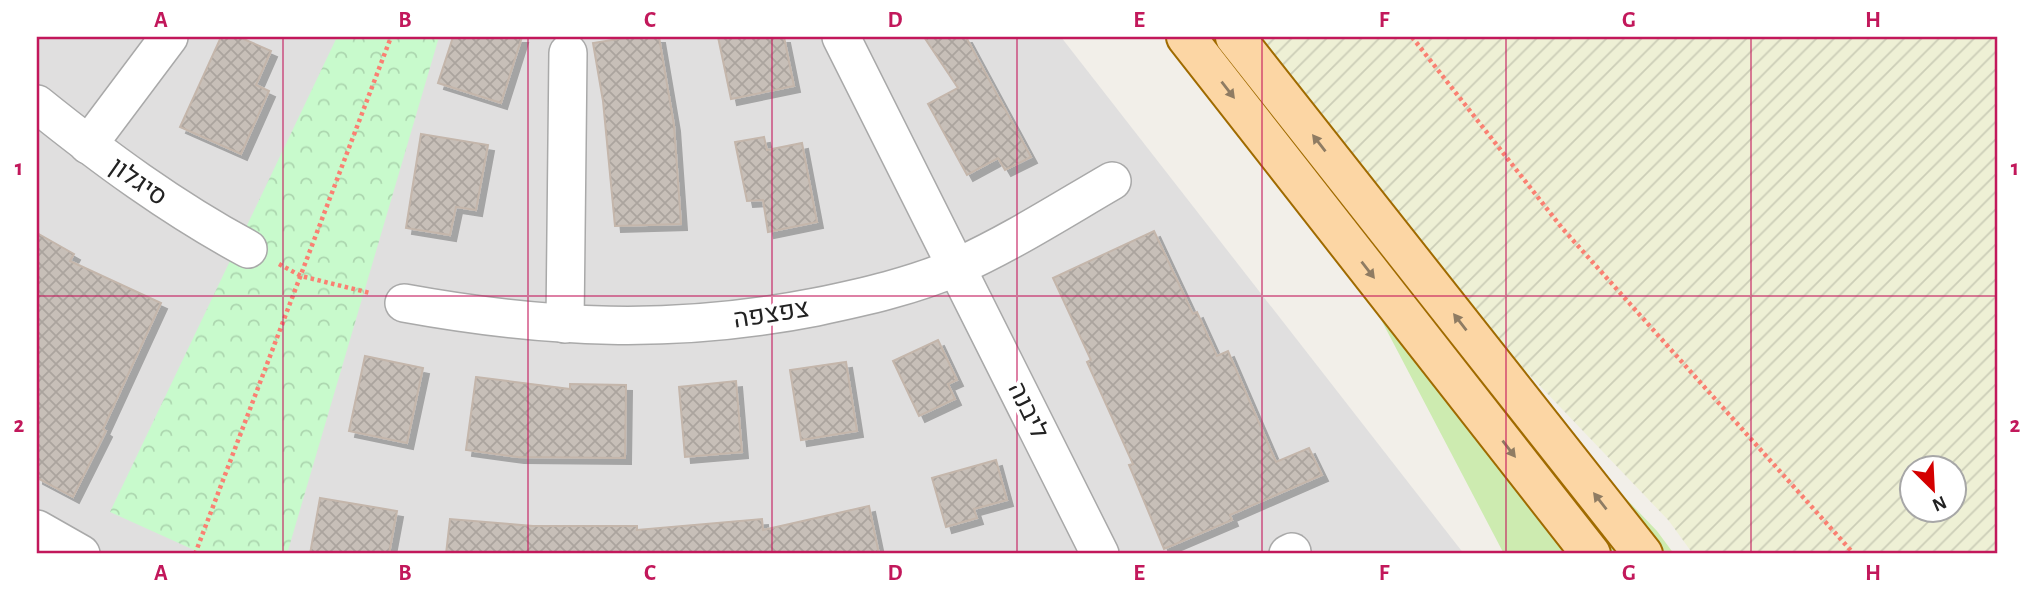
<svg xmlns="http://www.w3.org/2000/svg" width="2034" height="591" font-family="'Alegreya Sans',Heebo,sans-serif">
<defs>
<pattern id="farmland-furrows" width="10" height="10" patternUnits="userSpaceOnUse" patternTransform="scale(1.75)"><rect width="10" height="10" fill="#eef0d5"/><path d="M-1 1l2-2M0 10L10 0M9 11l2-2" fill="none" stroke="#ccceb7"/></pattern>
<pattern id="park-crowns" width="20" height="18" patternUnits="userSpaceOnUse" patternTransform="scale(1.75)"><rect width="20" height="18" fill="#c8facc"/><path d="M2 6a3 3 0 1 1 6 0M12 15a3 3 0 1 1 6 0" fill="none" stroke="#acd6af"/></pattern>
<pattern id="building-cross-hatch" width="8" height="8" patternUnits="userSpaceOnUse" patternTransform="scale(1.75)"><rect width="8" height="8" fill="#c7bfb8"/><path d="M0 0l8 8M0 8l8-8" fill="none" stroke="#aba49e"/></pattern>
<filter id="shadow"><feDropShadow dx="6" dy="6" stdDeviation="0" flood-color="#0004"/></filter>
</defs>
<rect width="100%" height="100%" fill="#f2efe9"/>
<path fill="#e0dfdf" d="M37,37H1061L1464,554H37Z"/>
<path fill="url(#farmland-furrows)" fill-rule="evenodd" d="M1224,37H1997V554H1693L1669,521L1413,253ZM1912,468H1954V510H1912Z"/>
<path fill="#cdebb0" d="M1280,127L1401,264L1657,531L1674,554H1504Z"/>
<path fill="url(#park-crowns)" d="M337,37H439L287,554H203L110,512Z"/>
<g fill="url(#building-cross-hatch)" stroke="#c4b6ab" stroke-width="2" filter="url(#shadow)">
<path d="M221,37H239L271,51L256,85L269,91L241,154L180,127Z"/>
<path d="M453,37H522L501,103L438,83Z"/>
<path d="M631,37H659L674,125L681,224L615,226L603,101L593,43Z"/>
<path d="M718,37H784L794,86L731,99Z"/>
<path d="M924,37H966L1031,157L1005,170L998,158L967,175L928,104L958,88Z"/>
<path d="M421,134L488,145L476,210L456,207L450,235L406,228Z"/>
<path d="M764,137L767,150L802,143L817,222L768,232L763,200L747,201L735,142Z"/>
<path d="M1154,231L1193,314L1197,312L1217,356L1228,351L1276,462L1309,448L1322,475L1230,515L1232,520L1164,549L1129,465L1133,464L1087,362L1091,360L1053,278Z"/>
<path d="M37,233L74,254L70,261L161,303L103,429L106,431L73,497L37,478Z"/>
<path d="M938,340L957,380L948,384L955,399L919,416L893,361Z"/>
<path d="M365,356L423,368L407,443L349,431Z"/>
<path d="M846,362L857,431L801,440L790,370Z"/>
<path d="M476,377L570,389V384L626,385L625,458L518,457L466,450Z"/>
<path d="M736,381L742,452L685,457L679,387Z"/>
<path d="M996,460L1007,500L974,509L977,518L946,527L932,478Z"/>
<path d="M320,498L397,511L389,554H310Z"/>
<path d="M869,506L879,554H446L450,519L533,526H637V530L762,519L763,530Z"/>
</g>
<g fill="none" stroke-linecap="round" stroke-linejoin="round">
<defs>
<g id="minor">
<path d="M841,37L1100,554"/>
<path d="M37,104C104,158 172,208 248,249"/>
<path d="M88,145L169,37"/>
<path d="M404,303C547,329 673,335 816,307C864,297 913,286 959,266C1012,242 1062,210 1112,181"/>
<path d="M565,324L568,53"/>
<path d="M37,529L81,554"/>
<path d="M1288,554L1292,552"/>
</g>
<g id="major">
<path d="M1186,37L1591,554"/>
<path d="M1235,37L1643,554"/>
</g>
</defs>
<use href="#minor" stroke="#a9a9a9" stroke-width="40"/>
<use href="#major" stroke="#a06b00" stroke-width="42"/>
<g stroke="#fa8072" stroke-width="4.5" stroke-dasharray="3.5 3.5" stroke-linecap="butt">
<path d="M1412,37L1562,228L1854,554"/>
<path d="M279,264L301,276L370,293"/>
<path d="M195,554L391,37"/>
</g>
<use href="#minor" stroke="#fff" stroke-width="37"/>
<use href="#major" stroke="#fcd6a4" stroke-width="38"/>
</g>
<defs><path id="oneway-solid" d="M-6-.8H1V-3.2L6.5 0L1 3.2V.8H-6Z" transform="scale(1.75)"/></defs>
<g fill="#8f7c63">
<use href="#oneway-solid" transform="translate(1228 90) rotate(52)"/>
<use href="#oneway-solid" transform="translate(1319 143) rotate(-128)"/>
<use href="#oneway-solid" transform="translate(1368 270) rotate(52)"/>
<use href="#oneway-solid" transform="translate(1460 322) rotate(-128)"/>
<use href="#oneway-solid" transform="translate(1509 449) rotate(52)"/>
<use href="#oneway-solid" transform="translate(1600 501) rotate(-128)"/>
</g>
<path fill="none" stroke="#c2185b" stroke-width="2" stroke-opacity="0.55" d="M283,37V554M528,37V554M772,37V554M1017,37V554M1262,37V554M1506,37V554M1751,37V554M37,296H1997"/>
<g text-anchor="middle" stroke-width="7" stroke-linejoin="round" paint-order="stroke">
<g font-size="26" fill="#222" stroke="#fff">
<text transform="translate(139 181) rotate(35)" y="9">סיגלון</text>
<text transform="translate(771 313) rotate(-9)" y="9">צפצפה</text>
<text transform="translate(1029 410) rotate(64)" y="9">ליבנה</text>
</g>
</g>
<rect width="2034" height="591" fill="none" stroke="#ffffff" stroke-width="77"/>
<g transform="translate(1933 489) rotate(156)"><circle r="33" fill="#ffffff" stroke="#a7a7a7" stroke-width="2"/>
<path d="M0-5L12 26L0 18L-12 26Z" fill="#d40000"/>
<text y="-10" font-size="19" font-weight="bold" text-anchor="middle" fill="#222222">N</text>
</g>
<rect x="38" y="38" width="1958" height="514" fill="none" stroke="#c2185b" stroke-width="2.5"/>
<g font-size="23" text-anchor="middle" font-weight="bold" fill="#c2185b">
<text x="161" y="27">A</text>
<text x="405" y="27">B</text>
<text x="650" y="27">C</text>
<text x="895" y="27">D</text>
<text x="1139" y="27">E</text>
<text x="1384" y="27">F</text>
<text x="1629" y="27">G</text>
<text x="1873" y="27">H</text>
<text x="19" y="175">1</text>
<text x="2015" y="175">1</text>
<text x="19" y="432">2</text>
<text x="2015" y="432">2</text>
<text x="161" y="580">A</text>
<text x="405" y="580">B</text>
<text x="650" y="580">C</text>
<text x="895" y="580">D</text>
<text x="1139" y="580">E</text>
<text x="1384" y="580">F</text>
<text x="1629" y="580">G</text>
<text x="1873" y="580">H</text>
</g>
</svg>
